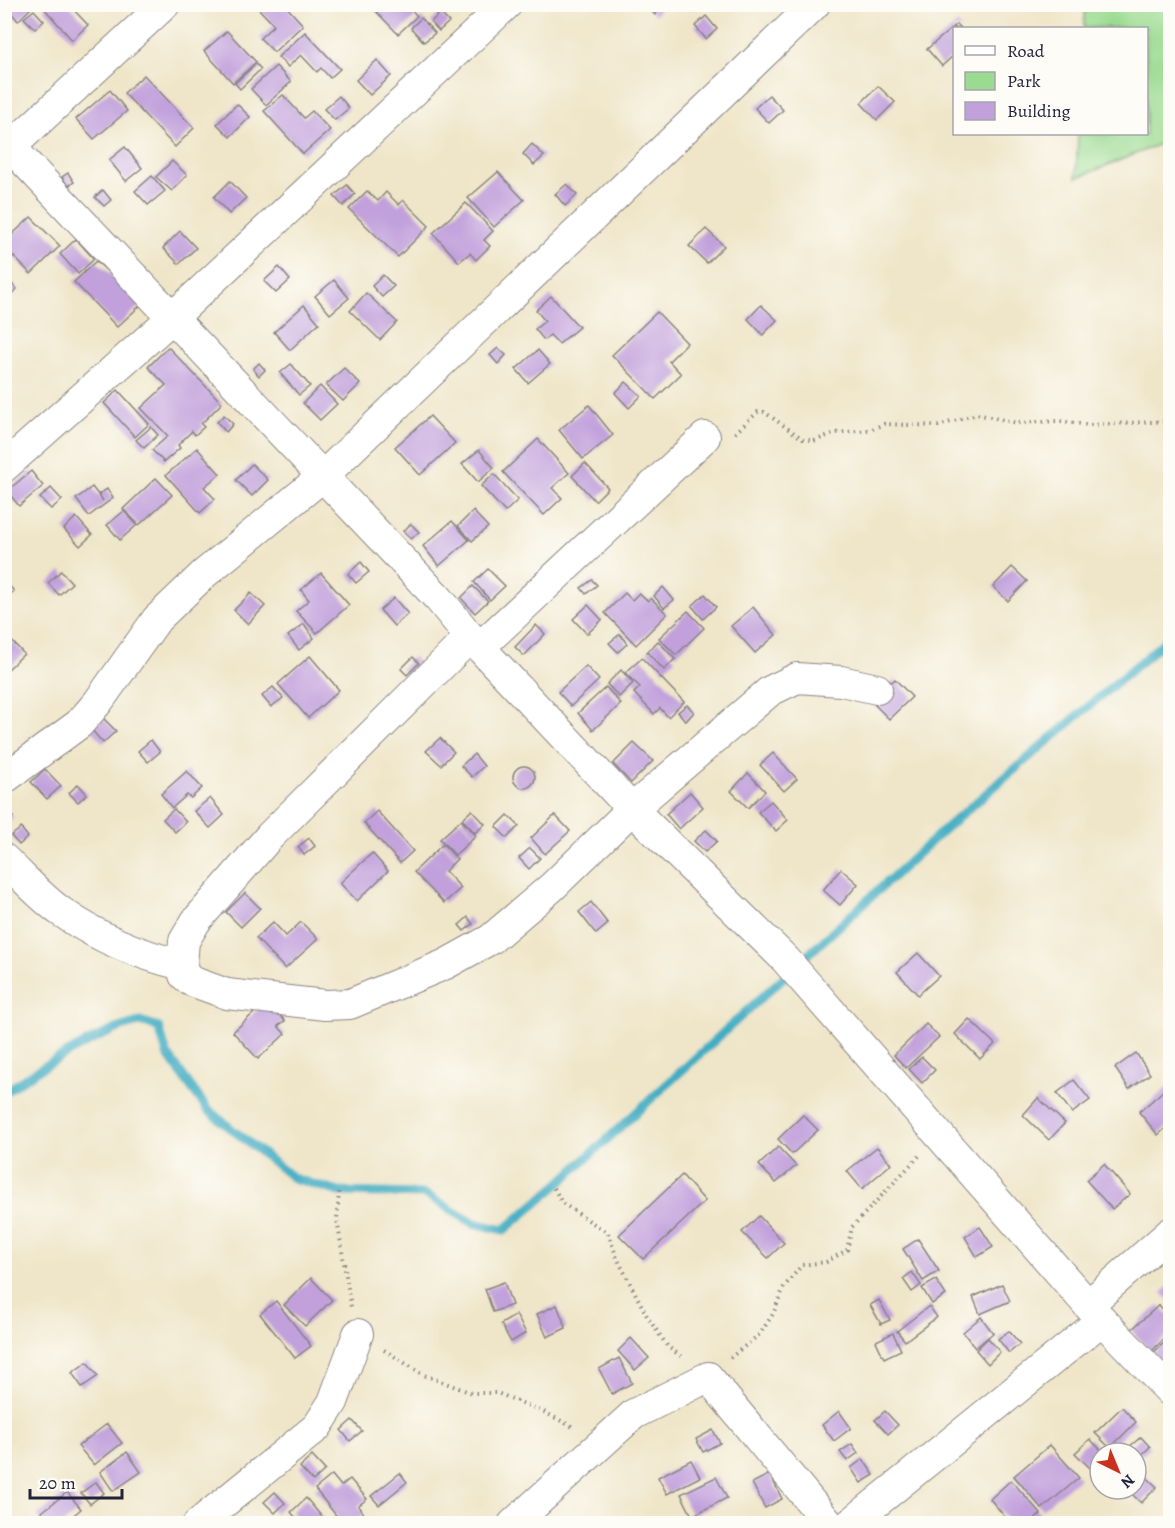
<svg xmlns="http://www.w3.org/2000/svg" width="1175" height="1528" font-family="Alegreya,serif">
<rect width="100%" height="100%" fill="#fdfcf7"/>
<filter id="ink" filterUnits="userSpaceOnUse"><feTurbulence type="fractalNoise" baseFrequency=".0167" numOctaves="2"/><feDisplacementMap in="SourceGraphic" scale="12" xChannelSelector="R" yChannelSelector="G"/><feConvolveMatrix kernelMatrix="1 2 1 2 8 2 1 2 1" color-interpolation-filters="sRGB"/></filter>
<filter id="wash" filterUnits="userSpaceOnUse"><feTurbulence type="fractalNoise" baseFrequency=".008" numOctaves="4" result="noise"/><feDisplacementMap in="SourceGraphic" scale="24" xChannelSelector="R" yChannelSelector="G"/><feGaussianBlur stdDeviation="1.35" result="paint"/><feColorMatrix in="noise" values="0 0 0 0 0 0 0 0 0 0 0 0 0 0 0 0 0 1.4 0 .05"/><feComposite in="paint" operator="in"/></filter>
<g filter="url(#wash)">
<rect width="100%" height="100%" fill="#efe5c8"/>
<path fill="#9bdb91" stroke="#5e7e66" stroke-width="1.5" d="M1085,5H1170V140L1076,178L1078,134H1146V28H1084Z"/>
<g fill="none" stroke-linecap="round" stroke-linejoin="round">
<path stroke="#43adc3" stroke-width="9" d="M4,1093C31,1073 110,1025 142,1022C147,1022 154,1026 159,1028L167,1054L208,1110L293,1178L339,1192L425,1194L473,1223L504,1230L554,1188L947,827L1170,637"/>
</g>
<g id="blocks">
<g fill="#c1a0dc">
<path d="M4,4H29L32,7L18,21Z"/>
<path d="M254,4H284L303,25L274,52L260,38L274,25Z"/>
<path d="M369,4H406L417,16L398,34Z"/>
<path d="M644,4H664L655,15Z"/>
<path d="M48,5H69L88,25L72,40L44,8Z"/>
<path d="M34,10L44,21L35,29L24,18Z"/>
<path d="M440,13L449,22L439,31L431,22Z"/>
<path d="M706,16L717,29L706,39L695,26Z"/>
<path d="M421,18L435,33L424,42L411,28Z"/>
<path d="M957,24L961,28H954V55L942,66L927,49Z"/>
<path d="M227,31L256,62L233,83L204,51Z"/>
<path d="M305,32L340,69L330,78L321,68L317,72L301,55L288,67L278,57Z"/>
<path d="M377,60L391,76L370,95L356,80Z"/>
<path d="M256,64L261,69L240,89L235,83Z"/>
<path d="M276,66L291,82L266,105L251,89Z"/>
<path d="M144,75L194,128L175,147L124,93Z"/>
<path d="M878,86L895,102L877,120L861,103Z"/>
<path d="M110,90L127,111L94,139L76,119Z"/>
<path d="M283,95L304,118L312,111L330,130L303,154L264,111Z"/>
<path d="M769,95L783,110L769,123L755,108Z"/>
<path d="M339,96L349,108L335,120L324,109Z"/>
<path d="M237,104L250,117L230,137L217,124Z"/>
<path d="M532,144L544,156L534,165L523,154Z"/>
<path d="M125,147L142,168L126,181L109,160Z"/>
<path d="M172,161L187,175L172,191L156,177Z"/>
<path d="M498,172L524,200L494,227L468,198Z"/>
<path d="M68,173L74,182L68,186L62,177Z"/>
<path d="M152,176L165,191L148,205L135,191Z"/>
<path d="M230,181L246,198L229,214L214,197Z"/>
<path d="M567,184L577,195L565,206L555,194Z"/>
<path d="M347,185L355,194L343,206L334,196Z"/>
<path d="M103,190L111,200L104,206L95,197Z"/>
<path d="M367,191L378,201L386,192L399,205L403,200L429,226L398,257L349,209Z"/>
<path d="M466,203L493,231L484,240L490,246L476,260L470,253L459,262L433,233Z"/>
<path d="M31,217L60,246L31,274L4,247V242Z"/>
<path d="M706,229L724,246L707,263L689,246Z"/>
<path d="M180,231L196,248L179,264L163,248Z"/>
<path d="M76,239L94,259L78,274L60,254Z"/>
<path d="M96,261L143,303L117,327L74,282Z"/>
<path d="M279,267L290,280L276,293L264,281Z"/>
<path d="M383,275L394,286L382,297L372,286Z"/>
<path d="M4,276L17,289L4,301Z"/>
<path d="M334,280L349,298L330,314L315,296Z"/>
<path d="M366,293L397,322L380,340L350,311Z"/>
<path d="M551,296L579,327L559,344L550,335L544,340L535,329L545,321L536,310Z"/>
<path d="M304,305L319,323L290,350L274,332Z"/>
<path d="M761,305L777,320L763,335L748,319Z"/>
<path d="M657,312L687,343L669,361L681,374L655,399L612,355Z"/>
<path d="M168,347L222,403L201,424L204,427L195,435L192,431L178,445L180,448L164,462L152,450L168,436L141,408L166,385L148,367Z"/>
<path d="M498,348L506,355L498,364L490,355Z"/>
<path d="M538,350L550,364L528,383L516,369Z"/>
<path d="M259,363L265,370L259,376L253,369Z"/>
<path d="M291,364L310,386L299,395L280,373Z"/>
<path d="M344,368L360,384L343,401L326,385Z"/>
<path d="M626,382L641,396L629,408L615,393Z"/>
<path d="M320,386L337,404L320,420L303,403Z"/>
<path d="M118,390L149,424L135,437L104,403Z"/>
<path d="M589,405L613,435L583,459L559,430Z"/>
<path d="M224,415L233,424L226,432L217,422Z"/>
<path d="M430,416L455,443L420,475L395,447Z"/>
<path d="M151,427L158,435L144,448L136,440Z"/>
<path d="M538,439L569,473L552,488L562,498L544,515L503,472Z"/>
<path d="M197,448L220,474L204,487L215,499L200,513L166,475Z"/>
<path d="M479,450L494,468L478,482L462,464Z"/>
<path d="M585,463L608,488L595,501L572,476Z"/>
<path d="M252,464L268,480L252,496L236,480Z"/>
<path d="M31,471L43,486L19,506L7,491Z"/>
<path d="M494,474L518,500L505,512L481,486Z"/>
<path d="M156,478L172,495L139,525L123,509Z"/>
<path d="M92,487L103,501L99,494L107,489L113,498L89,516L76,499Z"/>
<path d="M51,488L62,500L51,509L40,498Z"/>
<path d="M124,511L137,525L120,540L107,525Z"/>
<path d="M473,511L488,527L472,541L458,526Z"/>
<path d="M76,517L92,535L80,546L64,529Z"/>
<path d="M452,521L469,540L439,566L423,546Z"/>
<path d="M411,524L419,532L411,539L403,531Z"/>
<path d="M361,562L369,572L356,583L348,574Z"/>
<path d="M1012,567L1027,581L1008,601L993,587Z"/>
<path d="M488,569L505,586L490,600L474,582Z"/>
<path d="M61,571L72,583L59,595L48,583Z"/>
<path d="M321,573L349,605L317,633L296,611L309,600L301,590Z"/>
<path d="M592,580L597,585L586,594L581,588Z"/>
<path d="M4,581L14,591L4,600Z"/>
<path d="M473,586L488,601L475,613L461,598Z"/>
<path d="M663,587L674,600L664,608L654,596Z"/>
<path d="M251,593L265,606L248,624L234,610Z"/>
<path d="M625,593L632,600L639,593L648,601L651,598L667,614L636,645L605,613Z"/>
<path d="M705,594L716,607L703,619L692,606Z"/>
<path d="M394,598L408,614L394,626L380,610Z"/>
<path d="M588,605L602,620L587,634L573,619Z"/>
<path d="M753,607L776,635L755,653L731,626Z"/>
<path d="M688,611L704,628L676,655L659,638Z"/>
<path d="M304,624L314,638L299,650L288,636Z"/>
<path d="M536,625L545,634L524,656L515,647Z"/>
<path d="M4,633L24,654L7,670L4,667Z"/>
<path d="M620,634L627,644L618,652L609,643Z"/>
<path d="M658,641L675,659L664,670L647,652Z"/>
<path d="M310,656L339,690L308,718L278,684Z"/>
<path d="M413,657L419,663L407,675L401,669Z"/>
<path d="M642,658L684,702L668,717L660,708L654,714L634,693L640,687L625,673Z"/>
<path d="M586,666L599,680L571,706L558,692Z"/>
<path d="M621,670L633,683L619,697L607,684Z"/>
<path d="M895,679L912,697L889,719L872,702Z"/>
<path d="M273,687L283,698L271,707L262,696Z"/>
<path d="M606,687L621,704L593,730L578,713Z"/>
<path d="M687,705L694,712L686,721L678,712Z"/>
<path d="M103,718L116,731L103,743L91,729Z"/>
<path d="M440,738L454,752L441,765L426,751Z"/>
<path d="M151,740L160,752L148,762L138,751Z"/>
<path d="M634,743L653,761L631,783L613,764Z"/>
<path d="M773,753L797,779L784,791L760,765Z"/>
<path d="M474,754L484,766L472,777L461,766Z"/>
<circle cx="524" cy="777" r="11"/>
<path d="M45,769L61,786L47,799L31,782Z"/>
<path d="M187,771L202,788L191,798L187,795L172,808L161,794Z"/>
<path d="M748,773L765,791L748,808L731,791Z"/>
<path d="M78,784L87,794L78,802L69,793Z"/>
<path d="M690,792L703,807L679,829L666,814Z"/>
<path d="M210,798L224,815L210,828L194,811Z"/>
<path d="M771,801L788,820L776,831L758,812Z"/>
<path d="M4,808L13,817L4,825Z"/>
<path d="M174,809L186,822L175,832L163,819Z"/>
<path d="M472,810L485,824L475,833L462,819Z"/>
<path d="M377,811L413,851L400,863L364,823Z"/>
<path d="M508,815L519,826L507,838L496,827Z"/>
<path d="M555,815L570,831L545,854L531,838Z"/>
<path d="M461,820L476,836L455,855L440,839Z"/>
<path d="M21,828L28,837L19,845L11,836Z"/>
<path d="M706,830L717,841L705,852L694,841Z"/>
<path d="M309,838L315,846L304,855L298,847Z"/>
<path d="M443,844L457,859L445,871L461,888L444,903L414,872Z"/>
<path d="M530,848L540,858L529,869L519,858Z"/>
<path d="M372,853L388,871L357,901L340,883Z"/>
<path d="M841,869L858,884L840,905L823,890Z"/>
<path d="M245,893L260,908L241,927L226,912Z"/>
<path d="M591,902L608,924L596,934L579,912Z"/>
<path d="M468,917L473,924L464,931L459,925Z"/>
<path d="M273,922L286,936L301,922L318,939L285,969L256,938Z"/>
<path d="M918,953L939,976L918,995L897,972Z"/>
<path d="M267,1001L285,1021L278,1026L285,1034L258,1059L233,1032Z"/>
<path d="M969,1019L995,1044L980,1059L955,1034Z"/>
<path d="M926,1024L939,1037L906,1068L894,1055Z"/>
<path d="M1136,1053L1150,1074L1129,1089L1115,1068Z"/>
<path d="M922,1057L935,1070L922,1083L909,1069Z"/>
<path d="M1074,1080L1090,1100L1072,1113L1057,1093Z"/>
<path d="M1170,1085V1124L1158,1135L1139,1112Z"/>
<path d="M1038,1098L1065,1123L1049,1140L1023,1115Z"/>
<path d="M803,1115L818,1130L792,1154L778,1139Z"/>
<path d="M778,1147L796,1166L776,1183L759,1165Z"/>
<path d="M877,1147L891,1164L862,1189L847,1171Z"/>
<path d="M1104,1164L1130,1194L1112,1209L1086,1180Z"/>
<path d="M682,1175L705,1201L643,1259L619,1235Z"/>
<path d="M759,1216L784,1243L768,1258L742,1232Z"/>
<path d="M980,1227L993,1247L977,1257L965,1237Z"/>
<path d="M918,1239L939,1271L923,1281L903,1249Z"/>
<path d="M912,1272L921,1285L912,1292L903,1279Z"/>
<path d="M311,1278L332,1300L305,1326L284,1305Z"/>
<path d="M936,1280L946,1295L932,1304L922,1288Z"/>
<path d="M504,1282L512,1305L493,1312L485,1289Z"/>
<path d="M1002,1284L1010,1301L980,1314L973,1297Z"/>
<path d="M1170,1285V1302L1162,1293Z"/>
<path d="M879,1300L890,1320L881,1324L870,1305Z"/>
<path d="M276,1301L311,1346L295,1358L260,1314Z"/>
<path d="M557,1305L566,1328L547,1337L537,1314Z"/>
<path d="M1159,1305L1170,1317V1333L1151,1352L1131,1330Z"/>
<path d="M929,1306L937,1317L905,1341L897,1331Z"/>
<path d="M516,1315L526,1333L511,1342L501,1324Z"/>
<path d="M981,1317L993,1333L975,1348L963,1332Z"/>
<path d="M1009,1331L1020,1344L1009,1353L998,1339Z"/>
<path d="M893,1333L901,1350L884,1358L876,1341Z"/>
<path d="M1170,1337V1366L1166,1370L1152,1354Z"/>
<path d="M631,1338L649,1358L635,1370L618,1351Z"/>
<path d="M988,1338L1000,1352L988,1364L976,1350Z"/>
<path d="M619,1358L632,1383L612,1394L599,1369Z"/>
<path d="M87,1362L98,1376L82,1387L72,1373Z"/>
<path d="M1122,1407L1136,1422L1110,1448L1095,1433Z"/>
<path d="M839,1411L851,1428L834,1441L822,1425Z"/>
<path d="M885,1411L898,1425L888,1434L875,1420Z"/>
<path d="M352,1420L362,1431L350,1441L341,1430Z"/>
<path d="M107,1424L122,1443L94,1465L78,1446Z"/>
<path d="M713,1430L720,1443L703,1452L696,1439Z"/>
<path d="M1141,1437L1150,1447L1139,1457L1129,1447Z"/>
<path d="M1090,1439L1104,1453H1100V1459L1090,1468L1075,1453Z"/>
<path d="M852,1444L858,1453L847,1461L840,1452Z"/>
<path d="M1050,1445L1079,1478L1042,1509L1014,1476Z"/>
<path d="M127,1452L141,1472L113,1491L100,1472Z"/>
<path d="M312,1456L325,1470L313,1481L300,1467Z"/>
<path d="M863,1459L874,1475L861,1483L851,1468Z"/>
<path d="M691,1460L700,1477L667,1494L658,1477Z"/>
<path d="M1136,1467L1157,1487L1141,1503L1127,1489H1136Z"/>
<path d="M400,1473L407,1482L379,1505L371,1496Z"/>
<path d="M770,1474L782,1499L765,1508L752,1483Z"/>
<path d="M332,1475L341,1486L350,1479L367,1499L358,1506L364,1514L353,1524H343L315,1489Z"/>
<path d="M716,1477L727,1498L692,1516L681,1494Z"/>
<path d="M1011,1480L1041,1514L1030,1524H1011L990,1499Z"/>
<path d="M96,1482L104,1493L90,1504L81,1493Z"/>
<path d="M67,1492L81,1509L63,1524H44L37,1516Z"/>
<path d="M275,1492L285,1503L275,1513L264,1502Z"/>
<path d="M306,1498L328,1524H301L291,1512Z"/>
</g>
</g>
</g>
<g filter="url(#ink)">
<use href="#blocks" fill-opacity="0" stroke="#888482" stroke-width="1.5"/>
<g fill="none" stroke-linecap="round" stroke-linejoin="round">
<defs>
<g id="minor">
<path d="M4,140L439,599L470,637L632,809L785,959L1088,1305"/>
<path d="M4,153L165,4"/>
<path d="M4,467L172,318L507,4"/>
<path d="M470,637L270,836L196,921L184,941L182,965L184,975L191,981L227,994L325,1005L350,1004L446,964L491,939L552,887L632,809L770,691L797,678L841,681L877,689"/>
<path d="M480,647L705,437"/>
<path d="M4,779L79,724L98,702L157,619L204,574L322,477L815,4"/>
<path d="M4,859C23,877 42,899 63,913C99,938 140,955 182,965"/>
<path d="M1102,1320L1170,1391"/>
<path d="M198,1524L317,1427L333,1402L358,1334"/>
<path d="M513,1524L634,1414L708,1377L829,1524"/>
<path d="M850,1524L1102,1320L1088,1305L1170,1233"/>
</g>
</defs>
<use href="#minor" stroke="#888482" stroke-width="32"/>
<g stroke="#888482" stroke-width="4" stroke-dasharray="1.5 4.5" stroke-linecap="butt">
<path d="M735,433L758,412H764L803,439L814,441L835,433L870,430L884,424L938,426L977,414L1017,423L1058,421L1089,425L1170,421"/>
<path d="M554,1188L562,1203L608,1233L617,1258L648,1318L668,1347L682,1357"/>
<path d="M339,1192L337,1219L351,1307"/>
<path d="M384,1350L424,1375L472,1393H497L542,1411L575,1428"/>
<path d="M730,1358L760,1334L773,1314L784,1287L802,1265L826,1262L847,1250L852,1227L919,1156"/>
</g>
<use href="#minor" stroke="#fff" stroke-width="30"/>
</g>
</g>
<rect width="1175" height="1528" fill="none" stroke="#fdfcf7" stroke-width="24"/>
<rect x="953" y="27" width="195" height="108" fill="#fdfcf7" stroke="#a5a5ac" stroke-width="1.5"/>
<rect x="965" y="46" width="30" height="9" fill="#ffffff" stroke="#a5a5ac" stroke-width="1.5"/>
<text x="1007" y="57" font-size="18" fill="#22223b">Road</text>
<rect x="965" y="72" width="30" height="18" fill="#9bdb91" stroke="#a5a5ac" stroke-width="1.5"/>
<text x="1007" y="87" font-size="18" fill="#22223b">Park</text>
<rect x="965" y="102" width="30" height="18" fill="#c1a0dc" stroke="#a5a5ac" stroke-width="1.5"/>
<text x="1007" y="117" font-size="18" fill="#22223b">Building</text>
<g transform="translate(1118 1471) rotate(137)"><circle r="28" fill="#fdfcf7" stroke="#a5a5ac" stroke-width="1.5"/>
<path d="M0-4.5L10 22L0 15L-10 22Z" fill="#c8321e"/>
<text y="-9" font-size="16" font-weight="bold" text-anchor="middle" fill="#22223b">N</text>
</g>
<path d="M30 1489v9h92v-9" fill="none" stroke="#22223b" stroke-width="3"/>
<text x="39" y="1489" font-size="18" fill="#22223b" stroke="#fdfcf7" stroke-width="4.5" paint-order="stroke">20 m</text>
</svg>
